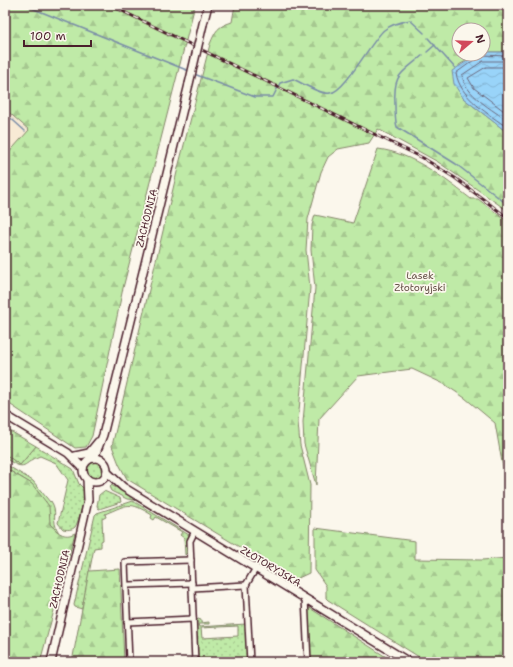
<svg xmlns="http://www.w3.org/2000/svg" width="513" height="667" font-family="'Shantell Sans',sans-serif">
<defs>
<pattern id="grass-dots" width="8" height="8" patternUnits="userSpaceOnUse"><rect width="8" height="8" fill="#bfeaa7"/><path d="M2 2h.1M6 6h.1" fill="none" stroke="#a6c890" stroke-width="1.8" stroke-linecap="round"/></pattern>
<pattern id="forest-firs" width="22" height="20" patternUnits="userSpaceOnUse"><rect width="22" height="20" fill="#bfeaa7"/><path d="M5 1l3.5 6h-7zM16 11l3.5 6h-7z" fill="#a6c890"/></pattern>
<pattern id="water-waves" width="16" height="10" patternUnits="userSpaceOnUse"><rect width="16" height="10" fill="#99d4f9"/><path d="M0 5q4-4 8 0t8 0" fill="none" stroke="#85b6d6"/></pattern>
</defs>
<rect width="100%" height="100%" fill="#fbf7ec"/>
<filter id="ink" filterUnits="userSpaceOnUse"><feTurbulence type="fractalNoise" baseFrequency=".025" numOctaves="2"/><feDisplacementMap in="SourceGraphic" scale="8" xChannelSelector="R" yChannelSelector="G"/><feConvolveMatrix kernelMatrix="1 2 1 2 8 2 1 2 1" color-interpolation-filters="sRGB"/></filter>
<g filter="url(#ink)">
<path fill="#f8ead5" d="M5,109L29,131L5,157Z"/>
<g fill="url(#grass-dots)" stroke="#848469" fill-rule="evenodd">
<path d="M36,446L73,469L79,484L85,490C85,496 79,522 75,527C72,530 67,530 63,529L58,523L68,480L56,463L40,456C22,463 27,473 5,458V454L20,465Z"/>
<circle cx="95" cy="470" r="8"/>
<path d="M5,464L33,481L50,502L51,501C59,513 50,519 59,533L50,524L32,484L5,468Z"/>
<path d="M111,485L131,495L189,532L135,500L127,499L111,491L110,489Z"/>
<path d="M104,491L120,498L121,502L99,509L97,506L99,495Z"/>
<path d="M133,501L189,535L187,541L188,552L185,555L184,538L180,535L182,532L156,517L154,520L151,518L152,515C129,501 129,504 105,514L106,517L102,519L103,540L101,541V547L94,548L82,609L75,607L74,605L95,515L97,513Z"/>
<path d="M198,619L201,620V623L209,622V624H198L199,627L246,624L247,662H197L195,622ZM238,626V636L202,638L201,628Z"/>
</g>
<g fill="url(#forest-firs)" stroke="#848469">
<path d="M5,5H195L123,288L92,436L86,447L75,448L5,401V157L29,130L5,109Z"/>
<path d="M235,5H508V52H483V30H459V54H478L459,65L463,98L508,133V211L438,162L378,129L369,143L338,149L328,157L321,172L308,219L306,250L310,288L298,422L300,445L310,485L309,573L294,580L127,479L119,464L112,446L177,172L210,44C216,30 217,27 232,22Z"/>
<path d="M378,149C412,153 444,178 471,199H478L508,222V496L495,423L465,398L444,384L412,369L358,376L319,419L316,485L304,444L303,422L315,288L311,250L312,225L315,215L353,223Z"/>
<path d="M5,428L36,446L20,465L5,454Z"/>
<path d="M5,468L32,484L49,506L50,524C57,532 64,539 75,533L40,662H5Z"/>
<path d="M315,528L415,541V559L482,560L508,558V662H427L328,600L326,598V586L315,570Z"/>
<path d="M120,569L124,662H72L89,571Z"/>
<path d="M305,605L394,662H308Z"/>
</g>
<path fill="url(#water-waves)" stroke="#798ca7" d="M483,52H508V133L463,98L454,84L452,71L478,54H483Z"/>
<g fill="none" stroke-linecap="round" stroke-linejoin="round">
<g stroke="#6a677d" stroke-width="1">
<path d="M508,56L481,55L456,73C460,98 489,114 508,128"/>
<path d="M508,61H483L462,75C465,95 493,110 508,121"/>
<path d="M508,67H486L468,78L474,88L508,114"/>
</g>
<g stroke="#798ca7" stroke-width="1.5">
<path d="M24,5L189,71"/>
<path d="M428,38L455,68"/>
<path d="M427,52L435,45"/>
<path d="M423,55C401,74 393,73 395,105C395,112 395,120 397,127L456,164L508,205"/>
<path d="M194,74L255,97H273L280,83L293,79C302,83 321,95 330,93C345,92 371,41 384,30C392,24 400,22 410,20L424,33"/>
<path d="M5,113L25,131"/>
</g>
<defs>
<g id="street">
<path d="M195,531L190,541L195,662"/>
<path d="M129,585L192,583"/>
<path d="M192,588L246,585"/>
<path d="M305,598L308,662"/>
<path d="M127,622L193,619"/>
<path d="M129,662L125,562L191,560"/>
<path d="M250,662L246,585L256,568"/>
</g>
<g id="secondary">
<path d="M203,24L208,5"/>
<path d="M5,415L68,453L83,468"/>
<path d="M75,456L89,453L98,442"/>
<circle cx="95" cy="470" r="12"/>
<path d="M94,458L103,435L189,84"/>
<path d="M107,472L123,487L409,662"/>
<path d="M51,662L88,500L87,479"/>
</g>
</defs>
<use href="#street" stroke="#4a1f2b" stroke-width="8"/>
<use href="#secondary" stroke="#4a1f2b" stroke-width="10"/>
<use href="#street" stroke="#fbf7ec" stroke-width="5"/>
<use href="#secondary" stroke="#fbf7ec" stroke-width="7"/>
<defs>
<path id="rail" d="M110,5L423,158L455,178L508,218"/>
</defs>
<use href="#rail" stroke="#4a1f2b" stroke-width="3"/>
<use href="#rail" stroke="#fbf7ec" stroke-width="1.5" stroke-dasharray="4.5" stroke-linecap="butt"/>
<defs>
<path id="secondary-bridge" d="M189,84L203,24"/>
</defs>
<use href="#secondary-bridge" stroke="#4a1f2b" stroke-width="10" stroke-linecap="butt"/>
<use href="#secondary-bridge" stroke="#fbf7ec" stroke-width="7"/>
</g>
</g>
<g text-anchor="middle" stroke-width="3.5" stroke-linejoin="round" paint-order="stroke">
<g font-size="10" fill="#4a1f2b" stroke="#fbf7ec">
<text transform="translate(146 218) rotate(-76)" y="4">ZACHODNIA</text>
<text transform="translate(271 566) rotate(31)" y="4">ZŁOTORYJSKA</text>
<text transform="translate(59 579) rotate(-77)" y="4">ZACHODNIA</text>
</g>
<g font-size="10" fill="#67524a" stroke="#fbf7ec">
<text x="420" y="279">Lasek<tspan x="420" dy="12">Złotoryjski</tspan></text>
</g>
</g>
<rect width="513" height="667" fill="none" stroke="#fbf7ec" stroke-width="20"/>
<rect x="10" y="10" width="493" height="647" fill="none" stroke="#4a1f2b" stroke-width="1.5" filter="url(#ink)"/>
<g transform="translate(471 42) rotate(71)"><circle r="19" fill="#fbf7ec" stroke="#b4a19f"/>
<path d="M0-3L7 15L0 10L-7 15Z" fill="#d1495b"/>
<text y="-6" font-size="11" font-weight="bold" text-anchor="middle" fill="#4a1f2b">N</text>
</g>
<path d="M24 40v6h67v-6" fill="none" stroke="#4a1f2b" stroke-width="2"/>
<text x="30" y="40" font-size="12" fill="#4a1f2b" stroke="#fbf7ec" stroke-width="3" paint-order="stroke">100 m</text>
</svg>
